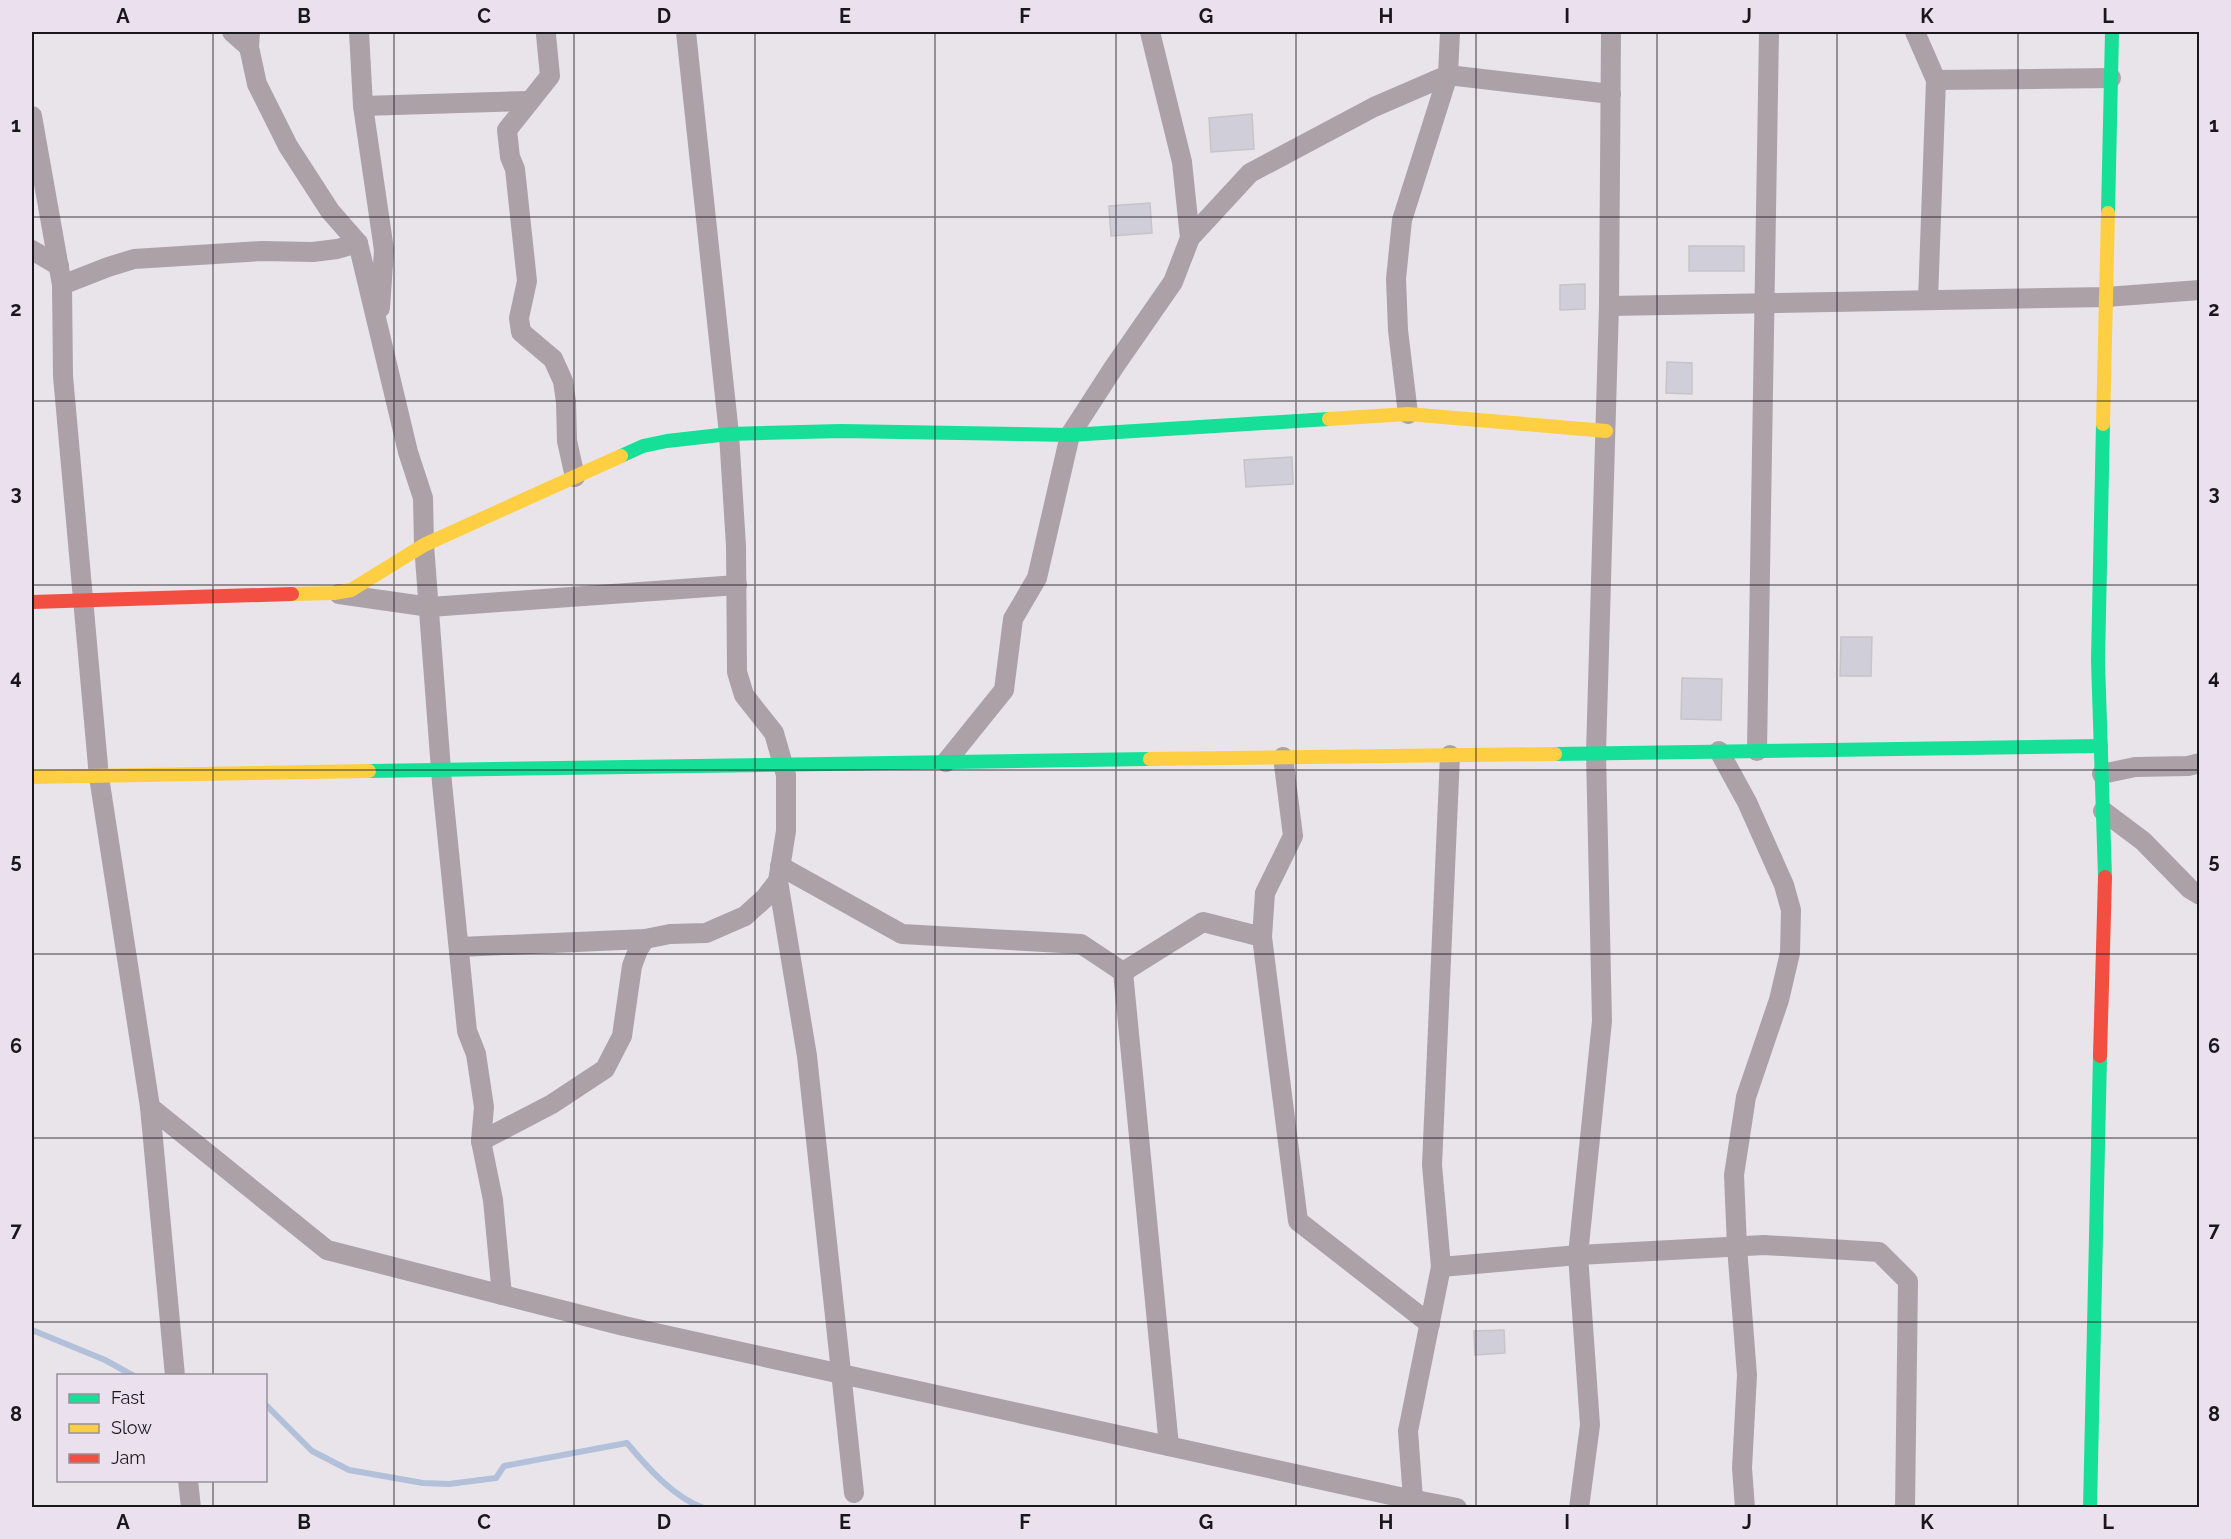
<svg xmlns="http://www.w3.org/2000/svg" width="2231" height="1539" font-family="Raleway,sans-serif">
<rect width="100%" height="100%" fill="#e9e4ea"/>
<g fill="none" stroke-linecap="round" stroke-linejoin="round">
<g stroke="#b2c0da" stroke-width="6">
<path d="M32,1330L105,1360L134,1376"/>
<path d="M266,1405L312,1451L349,1470L423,1483L449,1484L496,1478L504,1466L627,1443C646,1466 674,1498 704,1508"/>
</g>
</g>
<g fill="#d0ced8" stroke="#c6c4c9" stroke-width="1.5">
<path d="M1252,114L1254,149L1211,152L1209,118Z"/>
<path d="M1150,203L1152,233L1111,236L1109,206Z"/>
<rect x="1689" y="246" width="55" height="25"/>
<path d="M1585,284V309L1560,310V285Z"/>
<path d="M1667,362L1692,363V394L1666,393Z"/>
<path d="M1292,457L1293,484L1246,487L1244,460Z"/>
<path d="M1841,637H1872L1871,676H1840Z"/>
<path d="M1682,678L1722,679L1721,720L1681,719Z"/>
<path d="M1504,1330L1505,1353L1475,1355L1474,1331Z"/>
</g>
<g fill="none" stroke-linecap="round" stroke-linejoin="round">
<g stroke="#ada1a8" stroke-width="20">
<path d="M232,32L249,47"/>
<path d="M250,32L249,47L257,84L288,146L330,211L358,243L408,452L423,498L424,545L442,783L467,1031L476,1054L484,1107L481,1141L493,1200L502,1295"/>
<path d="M359,32L363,106L384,250L380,308"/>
<path d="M686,32L729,434L736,546L737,672L744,695L774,733L786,775V831L778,881L807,1056L854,1493"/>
<path d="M1150,32L1182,162L1190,238"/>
<path d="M1915,32L1936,80L1928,300"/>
<path d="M546,35L550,76L507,130L510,157L515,169L527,281L519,318L521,332L553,359L563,381L566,402L567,441L575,477"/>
<path d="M1936,80L2111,78"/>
<path d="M363,106L528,101"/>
<path d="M32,116L62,285L63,376L99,777L150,1107L175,1376"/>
<path d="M32,250L59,266"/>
<path d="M62,285L108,267L134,259L262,251L313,252L337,249L358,243"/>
<path d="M1609,306L2106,297L2200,290"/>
<path d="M1408,414L1398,330L1396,279L1402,220L1448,75L1450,32"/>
<path d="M339,594L430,607L737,585"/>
<path d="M1719,751L1747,802L1784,885L1791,910L1790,953L1779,1000L1746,1097L1734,1175L1737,1247L1747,1375L1742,1468L1745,1508"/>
<path d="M1757,751L1769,32"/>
<path d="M1283,757L1293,836L1265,893L1262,937L1298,1221L1430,1324"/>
<path d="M946,762L1004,690L1013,619L1037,578L1070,435L1114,367L1173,282L1190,238L1250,173L1374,107L1448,75L1611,94"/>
<path d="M2102,774L2135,767L2188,766L2200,763"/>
<path d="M2103,811L2143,841L2190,889L2200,895"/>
<path d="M780,866L902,934L1081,944L1123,972L1203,922L1262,937"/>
<path d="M459,947L645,939L670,934L706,933L745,916L765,898L778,881"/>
<path d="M1123,972L1169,1446"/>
<path d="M150,1107L327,1250L624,1326L1395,1496L1457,1508"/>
<path d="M481,1141L552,1104L605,1069L622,1036L632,966L638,950L645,939"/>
<path d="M1441,1267L1578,1255L1764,1245L1879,1252L1908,1281L1905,1508"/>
<path d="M188,1480L191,1508"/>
<path d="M1413,1499L1408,1431L1441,1267L1432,1165L1450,755"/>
<path d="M1579,1508L1590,1425L1578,1255L1602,1021L1596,753L1609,306L1611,32"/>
</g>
<g stroke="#16e098" stroke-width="14">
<path d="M2108,213L2112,32"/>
<path d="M2103,424L2098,661L2105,877"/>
<path d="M621,456L643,446L667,441L729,434L841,431L1070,435L1329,419"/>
<path d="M1555,754L2101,746"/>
<path d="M369,771L1150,759"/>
<path d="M2090,1508L2100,1056"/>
</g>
<g stroke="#ffcf43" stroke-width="14">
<path d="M1329,419L1408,414L1606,431"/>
<path d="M2103,424L2108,213"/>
<path d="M292,594L334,593L351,590L424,545L621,456"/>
<path d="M1150,759L1555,754"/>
<path d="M32,777L369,771"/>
</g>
<g stroke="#f24e42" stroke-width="14">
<path d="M32,602L292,594"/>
<path d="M2100,1056L2105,877"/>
</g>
</g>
<path fill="none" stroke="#1a171c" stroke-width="1.5" stroke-opacity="0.55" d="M213,32V1376M394,32V1508M574,32V1508M755,32V1508M935,32V1508M1116,32V1508M1296,32V1508M1476,32V1508M1657,32V1508M1837,32V1508M2018,32V1508M32,217H2200M32,401H2200M32,585H2200M32,770H2200M32,954H2200M32,1138H2200M32,1322H2200M213,1480V1508"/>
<rect width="2231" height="1539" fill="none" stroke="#eae0ee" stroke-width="66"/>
<rect x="57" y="1374" width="210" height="108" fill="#eae0ee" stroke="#97909a" stroke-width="1.5"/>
<rect x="69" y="1394" width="30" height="9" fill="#16e098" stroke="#97909a" stroke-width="1.5"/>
<text x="111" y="1404" font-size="18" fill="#1a171c">Fast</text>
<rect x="69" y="1424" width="30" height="9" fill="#ffcf43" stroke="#97909a" stroke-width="1.5"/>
<text x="111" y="1434" font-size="18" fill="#1a171c">Slow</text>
<rect x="69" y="1454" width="30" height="9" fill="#f24e42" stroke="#97909a" stroke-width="1.5"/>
<text x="111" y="1464" font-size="18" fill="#1a171c">Jam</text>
<rect x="33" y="33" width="2165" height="1473" fill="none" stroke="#1a171c" stroke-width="2"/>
<g font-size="20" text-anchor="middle" font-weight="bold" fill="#1a171c">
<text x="123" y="23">A</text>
<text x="304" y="23">B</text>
<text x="484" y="23">C</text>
<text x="664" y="23">D</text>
<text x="845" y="23">E</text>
<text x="1025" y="23">F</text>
<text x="1206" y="23">G</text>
<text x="1386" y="23">H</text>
<text x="1567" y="23">I</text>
<text x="1747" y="23">J</text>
<text x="1927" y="23">K</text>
<text x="2108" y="23">L</text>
<text x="16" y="132">1</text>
<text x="2214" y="132">1</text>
<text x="16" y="316">2</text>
<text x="2214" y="316">2</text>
<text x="16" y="500">3</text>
<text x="2214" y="500">3</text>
<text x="16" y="684">4</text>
<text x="2214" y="684">4</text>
<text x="16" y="868">5</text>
<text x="2214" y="868">5</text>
<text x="16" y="1053">6</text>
<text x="2214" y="1053">6</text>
<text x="16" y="1237">7</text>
<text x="2214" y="1237">7</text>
<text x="16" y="1421">8</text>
<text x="2214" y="1421">8</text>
<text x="123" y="1529">A</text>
<text x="304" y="1529">B</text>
<text x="484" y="1529">C</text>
<text x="664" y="1529">D</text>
<text x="845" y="1529">E</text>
<text x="1025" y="1529">F</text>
<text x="1206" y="1529">G</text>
<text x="1386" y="1529">H</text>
<text x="1567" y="1529">I</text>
<text x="1747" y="1529">J</text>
<text x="1927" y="1529">K</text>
<text x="2108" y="1529">L</text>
</g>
</svg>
